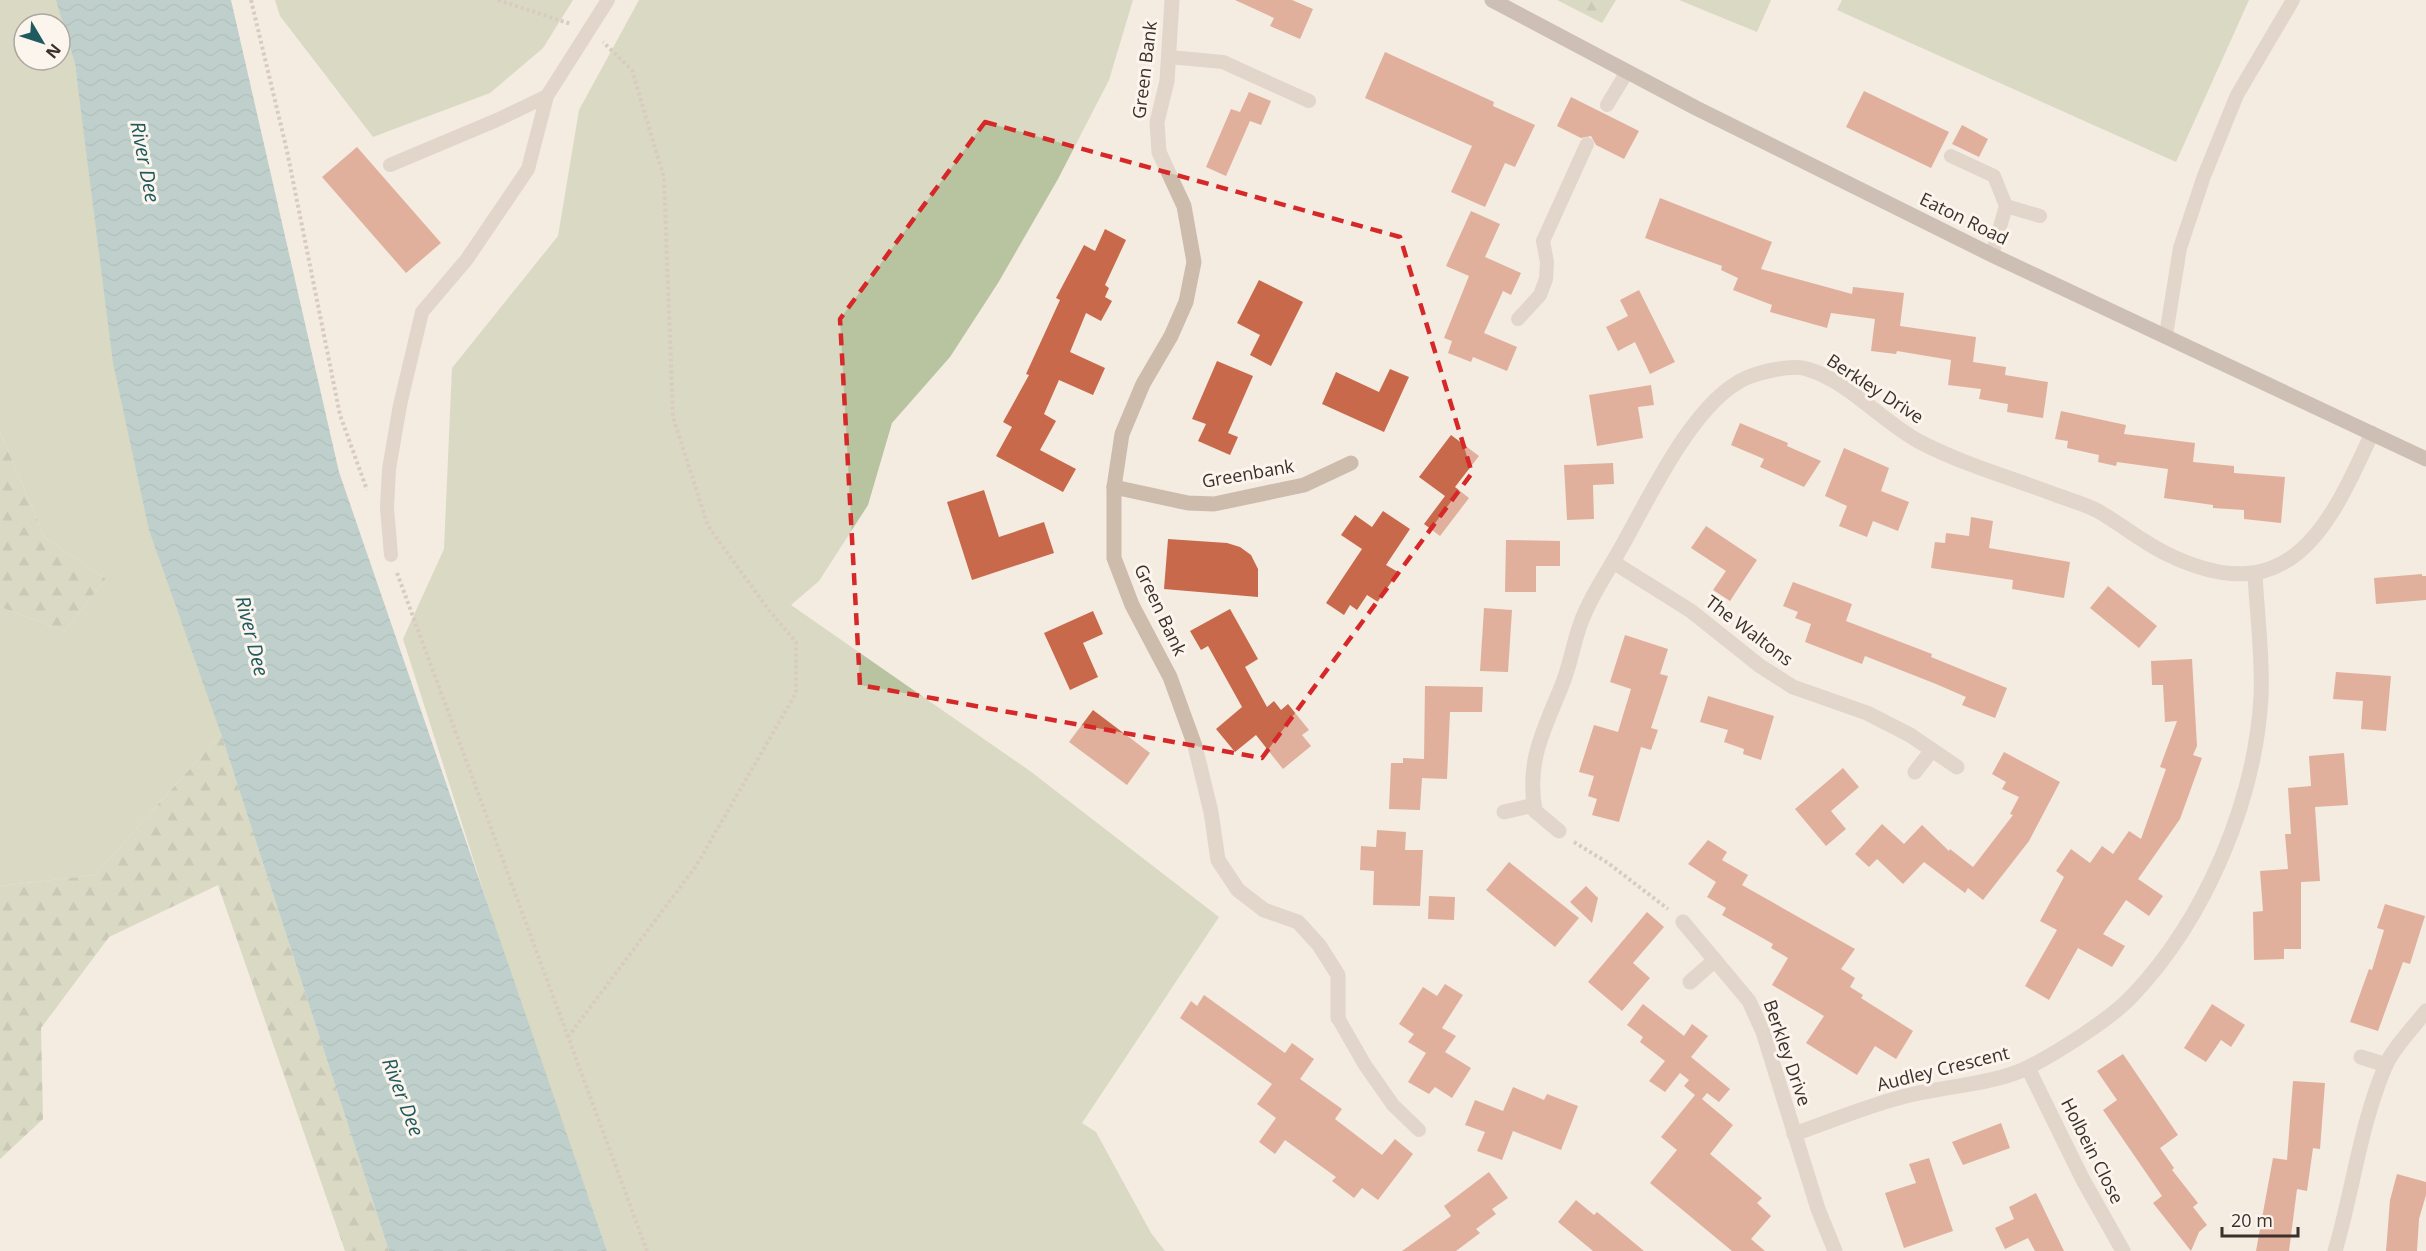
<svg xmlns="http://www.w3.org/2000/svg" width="2426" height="1251" font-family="'Open Sans',sans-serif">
<defs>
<pattern id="forest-firs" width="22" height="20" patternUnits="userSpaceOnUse" patternTransform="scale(1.5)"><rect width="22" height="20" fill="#b8c4a0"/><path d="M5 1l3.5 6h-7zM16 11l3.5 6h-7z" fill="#97a083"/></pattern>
<pattern id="water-waves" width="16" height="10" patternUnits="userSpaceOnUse" patternTransform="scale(1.5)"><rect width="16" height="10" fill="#7fb0b2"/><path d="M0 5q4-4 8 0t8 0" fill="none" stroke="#699091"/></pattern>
</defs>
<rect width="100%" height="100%" fill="#f4ebe1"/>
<g fill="#b8c4a0" fill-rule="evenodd">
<path d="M0,0H57L75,64L117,361L221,734L95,875L0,886V607L64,631L106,579L45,538L0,432ZM24,24H60V60H24Z"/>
<path d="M275,0H573L543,48L490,93L373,137L280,16Z"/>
<path d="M639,0H1133L1109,80L1058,179L998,283L950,357L892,423L868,505L819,581L791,605L1030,771L1219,917L1082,1123L1096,1132L1151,1233L1165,1251H607L509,971L403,639L444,549L452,368L558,236L579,110Z"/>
<path d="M1679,0H1771L1757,32Z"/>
<path d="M1842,0H2249L2176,162L1837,10Z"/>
</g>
<g fill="url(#forest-firs)">
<path d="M1557,0H1616L1602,23Z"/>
<path d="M0,432L45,538L106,579L64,631L0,607Z"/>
<path d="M221,734L389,1251H345L218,885L109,937L41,1028L43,1119L0,1159V886L95,875Z"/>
</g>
<path fill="url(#water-waves)" d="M56,0H231L339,472L607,1251H389L221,734L149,530L113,363L75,64Z"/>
<g fill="#c8694b">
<path d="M1235,0H1292L1313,9L1300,39L1270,26L1274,18Z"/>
<path d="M1385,52L1494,102L1493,106L1535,125L1515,167L1505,163L1485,207L1451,192L1472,146L1365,98Z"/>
<path d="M1864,91L1949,132L1931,168L1846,127Z"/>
<path d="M1249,92L1271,101L1261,125L1250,121L1226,176L1206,167L1231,109L1240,112Z"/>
<path d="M1571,97L1639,131L1624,159L1596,145L1591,136L1581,138L1557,126Z"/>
<path d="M1962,125L1988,139L1979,157L1952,144Z"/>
<path d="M357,147L441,243L406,273L322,177Z"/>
<path d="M1660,198L1772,242L1761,269L1852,294L1853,287L1904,293L1900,326L1976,337L1973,362L2006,367L2005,375L2048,382L2043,418L2007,412L2008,404L1979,399L1981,389L1948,385L1951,360L1897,351L1896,354L1871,351L1875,319L1831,313L1827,328L1770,312L1772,305L1733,290L1738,278L1721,270L1722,266L1645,238Z"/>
<path d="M1471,211L1500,224L1485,257L1521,273L1511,295L1503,291L1484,333L1517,347L1507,371L1473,357L1471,362L1448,353L1452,341L1444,338L1469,276L1446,266Z"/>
<path d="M1105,229L1126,240L1105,285L1109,288L1105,297L1112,301L1101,321L1086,313L1070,352L1105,368L1093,395L1059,380L1044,414L1056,421L1040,450L1076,469L1063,492L996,456L1012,427L1003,422L1029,375L1026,374L1060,300L1056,298L1084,245L1095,251Z"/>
<path d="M1259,280L1303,302L1271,366L1250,355L1260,335L1237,323Z"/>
<path d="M1639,290L1675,362L1650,374L1635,342L1618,351L1606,327L1628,316L1620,300Z"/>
<path d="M1217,361L1253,376L1228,433L1238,437L1230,455L1198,441L1206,424L1192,419Z"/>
<path d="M1390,369L1409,377L1384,432L1322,404L1336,372L1379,392Z"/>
<path d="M1651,385L1654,405L1638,407L1643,438L1597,446L1589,395Z"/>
<path d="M2061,411L2126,425L2124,434L2195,443L2193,462L2234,466V473L2285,477L2281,523L2244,519V510L2213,508V505L2164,498L2168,469L2117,462L2116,466L2098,462L2099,455L2067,448L2068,441L2055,439Z"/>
<path d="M1740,423L1788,443L1787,446L1821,461L1804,487L1760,467L1764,459L1731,445Z"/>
<path d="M1451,435L1479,456L1455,487L1469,498L1440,536L1424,524L1445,496L1419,477Z"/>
<path d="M1844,448L1889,468L1881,491L1909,502L1898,531L1873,521L1867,537L1839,526L1847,506L1825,496Z"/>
<path d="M1613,463L1614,484L1593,485L1594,519L1567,520L1564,465Z"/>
<path d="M984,490L999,537L1044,522L1054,553L972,580L947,502Z"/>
<path d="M1383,511L1410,529L1386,565L1398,572L1378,602L1367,595L1357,610L1350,605L1344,615L1326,603L1362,549L1341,535L1355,515L1372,527Z"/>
<path d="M1971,517L1993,521L1989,548L2070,562L2064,598L2012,589L2013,580L1931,568L1935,542L1945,543L1946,533L1969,536Z"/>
<path d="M1706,526L1757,560L1730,601L1713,590L1726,571L1691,548Z"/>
<path d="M1168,539L1227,543L1240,547L1251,555L1258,569V597L1164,589Z"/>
<path d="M1506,540L1560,541V566H1536V592H1505Z"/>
<path d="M2422,574V576H2426V600L2376,604L2374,578Z"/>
<path d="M1793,582L1852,604L1846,621L1932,654L1931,657L2007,688L1995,718L1962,705L1966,697L1936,684L1865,656L1862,664L1805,642L1811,624L1795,618L1798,612L1783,606Z"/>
<path d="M2108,586L2157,626L2139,648L2090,608Z"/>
<path d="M1484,608L1512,610L1508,672L1480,671Z"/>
<path d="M1230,609L1258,659L1245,667L1267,707L1274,701L1281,710L1288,704L1309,730L1302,735L1311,746L1283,769L1256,735L1235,752L1216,729L1242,707L1208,646L1201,650L1190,631Z"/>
<path d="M1093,611L1103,634L1083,643L1098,677L1070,690L1044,633Z"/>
<path d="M1625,635L1668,649L1660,674L1668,676L1651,728L1658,730L1651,750L1641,747L1619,822L1592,815L1597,799L1588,796L1594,776L1579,772L1594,725L1618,732L1631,689L1610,682Z"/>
<path d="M2192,659L2197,746L2193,755L2202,758L2180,819L2138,879L2163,896L2149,916L2126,900L2103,934L2125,946L2112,967L2078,948L2049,1000L2025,986L2057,930L2040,921L2064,877L2056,871L2071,849L2090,863L2102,846L2113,854L2129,831L2141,839L2166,769L2160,767L2177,721L2165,722L2163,685H2152L2151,661Z"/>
<path d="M2336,672L2391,676L2386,731L2361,729L2363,701L2333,699Z"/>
<path d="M1425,686L1483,687L1482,712H1450L1447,779L1422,778L1420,810L1389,809L1391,763H1403V758L1424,759Z"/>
<path d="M1708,696L1774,716L1761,760L1743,754L1744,749L1724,742L1728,730L1700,722Z"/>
<path d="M1093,710L1150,753L1127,785L1069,742Z"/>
<path d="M2004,752L2060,782L2029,841L1983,900L1968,888L1965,893L1924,862L1903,884L1877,859L1869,867L1855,854L1882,824L1904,844L1922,825L1949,851L1950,849L1973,867L2013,815L2010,814L2019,797L2002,789L2006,782L1992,774Z"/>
<path d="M2344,753L2348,805L2315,807L2320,881L2301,882V949H2284V959L2254,960L2253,912L2263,911L2260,871L2288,869L2285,834H2291L2288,788L2311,786L2309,756Z"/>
<path d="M1843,768L1859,787L1831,811L1846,829L1826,846L1795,809Z"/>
<path d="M1377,830L1406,832L1405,850H1423L1420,906L1373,905L1374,871L1360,870L1361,846L1376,847Z"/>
<path d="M1708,840L1727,852L1722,860L1748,875L1742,885L1855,949L1841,969L1855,978L1850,987L1863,995L1861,998L1913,1031L1896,1059L1875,1046L1857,1075L1806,1043L1824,1016L1772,985L1788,958L1771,948L1773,944L1722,915L1726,908L1707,897L1716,882L1688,864Z"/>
<path d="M1509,862L1579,918L1555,947L1486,890Z"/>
<path d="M1586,886L1598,898L1592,923L1570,902Z"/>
<path d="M1429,896L1455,897L1454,920L1428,919Z"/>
<path d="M2385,904L2425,916L2410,964L2403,962L2378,1031L2350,1022L2369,969L2372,970L2384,930L2377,928Z"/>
<path d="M1647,912L1664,927L1633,963L1650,978L1622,1011L1588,982Z"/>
<path d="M1445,984L1463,995L1442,1028L1456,1036L1445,1052L1471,1068L1452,1098L1435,1087L1429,1094L1408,1082L1426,1053L1408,1042L1414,1034L1399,1024L1423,987L1437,996Z"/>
<path d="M1204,995L1285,1053L1292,1043L1314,1059L1300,1079L1342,1109L1335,1119L1382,1155L1395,1139L1413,1154L1378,1200L1362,1188L1354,1198L1332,1181L1336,1177L1285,1140L1275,1154L1259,1142L1276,1118L1257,1104L1272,1084L1180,1018L1191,1001L1197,1006Z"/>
<path d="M1643,1004L1684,1036L1692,1024L1708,1036L1691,1057L1730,1089L1719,1102L1707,1093L1702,1099L1733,1125L1710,1154L1762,1198L1757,1203L1771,1216L1751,1239L1765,1251H1732L1650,1183L1677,1150L1661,1137L1695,1095L1684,1086L1689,1080L1680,1073L1665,1092L1649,1081L1665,1061L1640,1042L1643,1037L1627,1025Z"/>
<path d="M2212,1004L2245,1025L2231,1047L2221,1040L2206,1062L2184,1048Z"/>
<path d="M2123,1054L2178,1135L2160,1148L2174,1168L2172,1170L2198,1203L2193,1207L2207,1225L2199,1232L2191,1251L2153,1203L2162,1196L2103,1110L2117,1100L2097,1071Z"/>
<path d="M2293,1081L2325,1083L2320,1149L2313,1148L2307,1191L2297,1189L2289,1251H2256L2273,1158L2287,1160Z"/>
<path d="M1513,1087L1544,1100L1547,1094L1578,1106L1561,1150L1513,1131L1502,1160L1477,1151L1485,1132L1465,1125L1475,1100L1503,1111Z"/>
<path d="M2001,1123L2010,1148L1963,1165L1952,1142Z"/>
<path d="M1929,1158L1953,1231L1904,1248L1885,1193L1916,1183L1909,1164Z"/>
<path d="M1489,1172L1508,1198L1492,1209L1496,1214L1476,1229L1480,1233L1456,1251H1402L1451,1216L1444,1206Z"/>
<path d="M2397,1174L2426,1182V1195L2419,1219L2417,1251H2386L2390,1200Z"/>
<path d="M2036,1193L2064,1251H2035L2028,1238L2005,1249L1995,1228L2014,1219L2009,1207Z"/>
<path d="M1576,1200L1594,1215L1597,1212L1644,1251H1593L1558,1222Z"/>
</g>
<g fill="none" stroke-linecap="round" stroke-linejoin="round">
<g stroke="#b9a596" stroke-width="4" stroke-dasharray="3 3" stroke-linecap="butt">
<path d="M251,0L287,151L340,415L367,490"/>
<path d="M498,0L571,24"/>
<path d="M397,573L647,1251"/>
<path d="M1574,842L1608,863L1668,909"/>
<path d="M568,1037L696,866L796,693V642L768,609L708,526L673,417L664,178L632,70L603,42"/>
</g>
<g stroke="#cdbbac" stroke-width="14">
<path d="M1169,57L1223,62L1309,101"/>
<path d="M1607,105L1627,72"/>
<path d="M1951,156L1994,176L2006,206L1992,255"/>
<path d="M390,165L497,120L547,96"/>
<path d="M2006,206L2040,216"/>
<path d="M1518,319L1540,295L1546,279L1547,262L1543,241L1587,144"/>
<path d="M2166,335L2180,248L2204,176L2237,95L2293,0"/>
<path d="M391,555L387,508L389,469L400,405L422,312L467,259L528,169L547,96L608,0"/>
<path d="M1338,1018L1365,1065L1393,1105L1419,1130"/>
</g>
<g stroke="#cdbbac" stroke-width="15">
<path d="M1172,0L1167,81L1157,122L1159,152L1184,206L1194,262L1186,302L1171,336L1143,384L1122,434L1114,487V558L1132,605L1170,677L1195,746L1211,812L1218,860L1238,890L1264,910L1298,922L1319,945L1338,975V1018"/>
<path d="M1114,487L1188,503L1214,504L1304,485L1351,463"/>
<path d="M1613,562L1691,611L1760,666L1793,687L1867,713L1910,735L1957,767"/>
<path d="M1915,772L1932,750"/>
<path d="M1504,812L1534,805"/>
<path d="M1559,831L1535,811C1526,761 1544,730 1562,685C1570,666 1573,645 1580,625C1588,601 1605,576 1618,553C1647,503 1692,402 1746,378C1760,372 1792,364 1807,369C1849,381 1883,423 1922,443C1963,464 2008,477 2051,493C2066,499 2083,503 2098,511C2121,524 2142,542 2167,554C2288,613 2328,531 2372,433"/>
<path d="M1683,922L1749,1001L1763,1032L1818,1209L1835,1251"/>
<path d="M1690,982L1715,960"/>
<path d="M2361,1057L2386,1065"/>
<path d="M2028,1068L2082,1178L2123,1251"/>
<path d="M1794,1134C1832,1121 1871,1104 1910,1095C1946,1086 1996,1084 2029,1067C2058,1052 2111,1019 2133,995C2205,919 2255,802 2261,697C2263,659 2257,613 2255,575"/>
<path d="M2335,1251C2353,1190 2360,1126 2385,1067C2392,1049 2414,1027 2426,1011"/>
</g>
<path stroke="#a18a7d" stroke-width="15" d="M1492,0L1696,108L1992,255L2426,459"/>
</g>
<path d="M0 0H2426V1251H0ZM985,122L1400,237L1472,473L1262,758L860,685L840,319Z" fill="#f4ebe1" fill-opacity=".55" fill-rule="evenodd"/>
<path fill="none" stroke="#d62828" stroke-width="4.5" stroke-dasharray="12 8" stroke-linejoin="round" d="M985,122L1400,237L1472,473L1262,758L860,685L840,319Z"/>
<g text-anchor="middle" stroke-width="6" stroke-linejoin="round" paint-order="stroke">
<g font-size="18" fill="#3b302b" stroke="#fbf5ee">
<text transform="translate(1145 70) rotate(-83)" y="6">Green Bank</text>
<text transform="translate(1964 219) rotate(26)" y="6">Eaton Road</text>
<text transform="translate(1875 389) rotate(33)" y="6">Berkley Drive</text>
<text transform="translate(1248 474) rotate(-10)" y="6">Greenbank</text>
<text transform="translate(1160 610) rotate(65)" y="6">Green Bank</text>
<text transform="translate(1749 631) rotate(37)" y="6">The Waltons</text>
<text transform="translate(1787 1053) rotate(71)" y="6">Berkley Drive</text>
<text transform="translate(1943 1069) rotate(-14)" y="6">Audley Crescent</text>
<text transform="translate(2092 1151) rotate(63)" y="6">Holbein Close</text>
</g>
<g font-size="20" font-style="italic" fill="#1f5a5e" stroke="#fbf5ee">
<text transform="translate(145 162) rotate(79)" y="7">River Dee</text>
<text transform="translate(252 636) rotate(76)" y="7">River Dee</text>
<text transform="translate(403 1097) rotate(69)" y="7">River Dee</text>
</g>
</g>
<g transform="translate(42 42) rotate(129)"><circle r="28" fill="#fbf5ee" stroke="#aea6a0" stroke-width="1.5"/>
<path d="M0-4.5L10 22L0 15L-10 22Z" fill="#1f5a5e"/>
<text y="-9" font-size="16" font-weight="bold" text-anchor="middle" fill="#3b302b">N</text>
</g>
<path d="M2222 1227v9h76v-9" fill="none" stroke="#3b302b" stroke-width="3"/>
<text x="2231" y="1227" font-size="18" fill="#3b302b" stroke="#fbf5ee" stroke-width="4.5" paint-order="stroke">20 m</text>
</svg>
